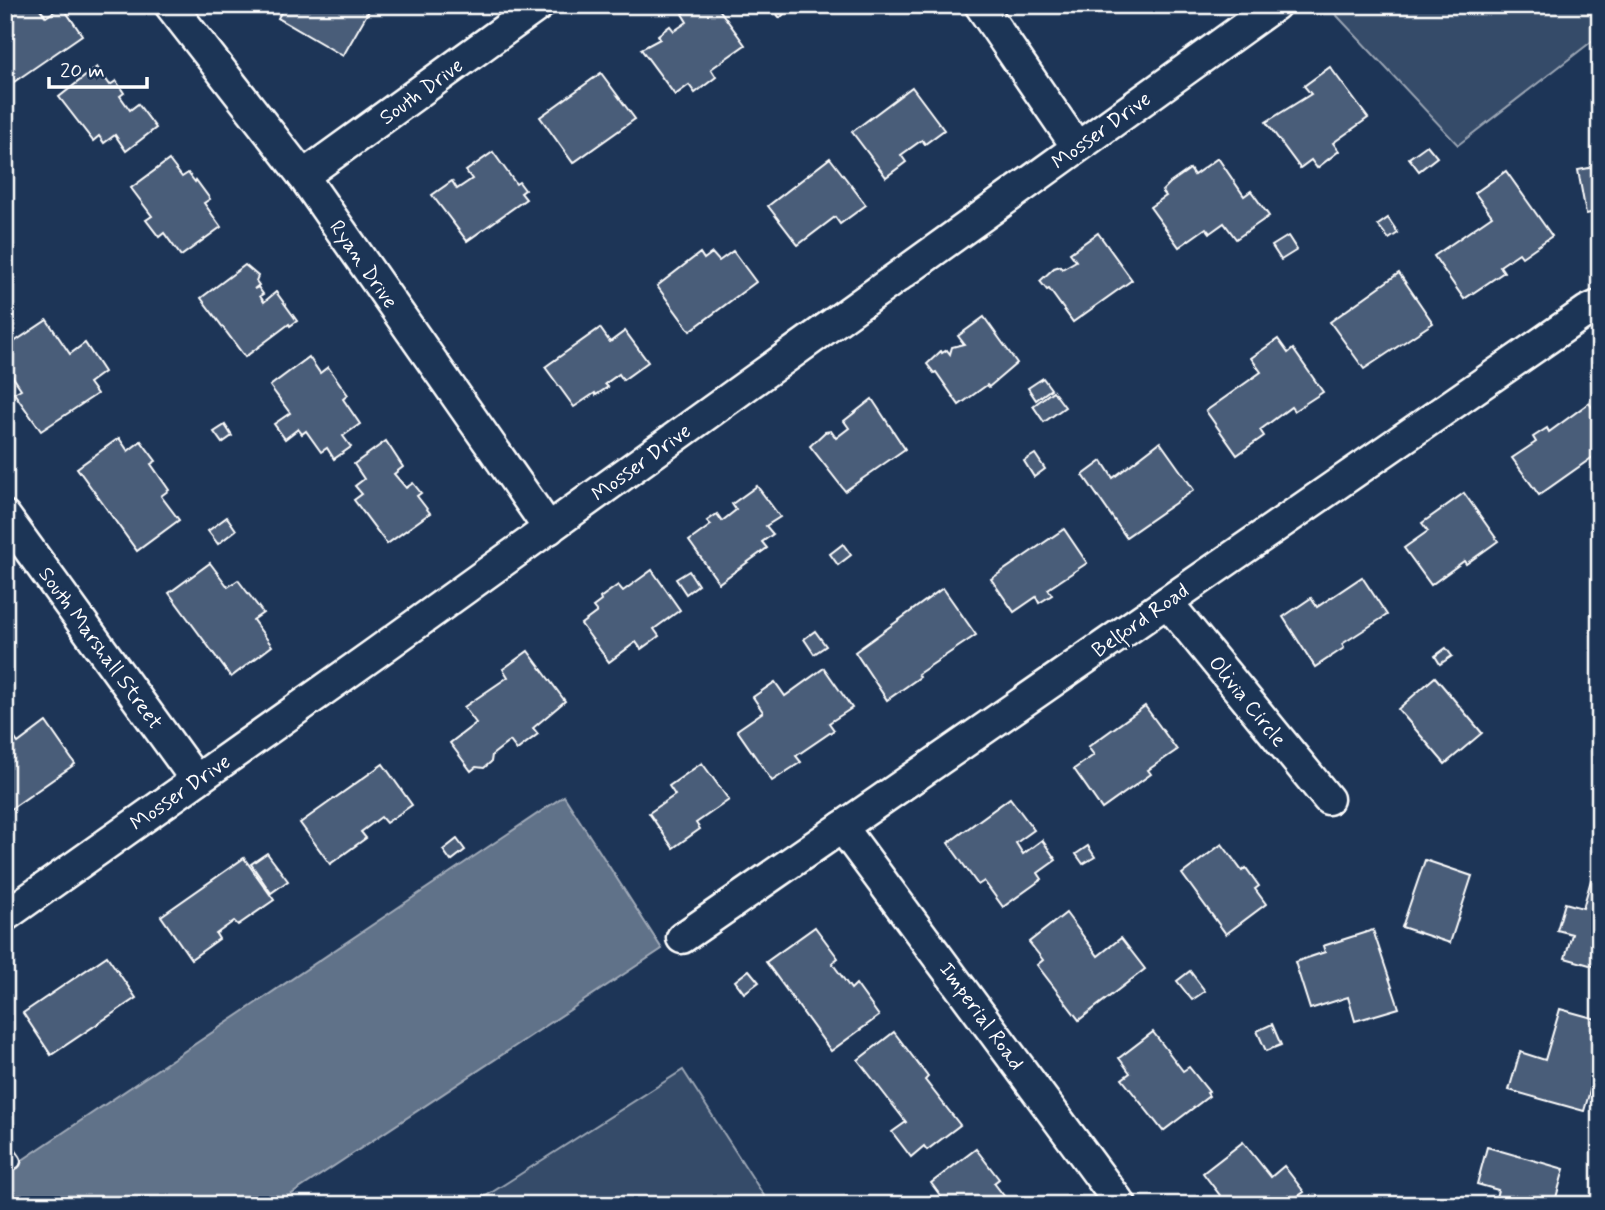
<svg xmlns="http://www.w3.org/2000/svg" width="1605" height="1210" font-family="Mynerve,sans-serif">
<rect width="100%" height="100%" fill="#1d3557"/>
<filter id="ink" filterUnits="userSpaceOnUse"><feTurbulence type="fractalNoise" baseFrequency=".0143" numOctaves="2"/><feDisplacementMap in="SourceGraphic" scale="14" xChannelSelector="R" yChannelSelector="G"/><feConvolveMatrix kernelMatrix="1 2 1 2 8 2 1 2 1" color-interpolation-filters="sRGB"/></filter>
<g filter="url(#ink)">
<g fill="#364b69" stroke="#9aa5b4" stroke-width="2">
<path d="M1327,5H1600V35L1458,145Z"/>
<path d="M683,1070L770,1205H472Z"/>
</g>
<path fill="#617289" stroke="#a0aab8" stroke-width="2" d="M564,796L662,949L275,1205H5V1177L15,1165Z"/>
<g fill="#4a5d79" stroke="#fff" stroke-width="2">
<path d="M5,5H37L46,17L62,6L82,35L14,82L5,70Z"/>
<path d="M285,5H369L371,7L343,56L278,18Z"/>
<path d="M694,5H716L745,45L711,69L716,77L695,93L689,85L675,95L641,49L660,39L658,35L670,26L674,31L687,22L682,14Z"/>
<path d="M769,5H793L780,18Z"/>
<path d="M97,67L110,85L116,81L124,93L120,96L130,110L138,104L156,128L126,151L115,135L104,143L99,136L93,141L59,97Z"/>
<path d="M1330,67L1368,118L1333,143L1339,151L1317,168L1311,160L1300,168L1266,122L1311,94L1304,86Z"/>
<path d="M601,73L635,119L573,163L540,117Z"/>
<path d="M912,87L944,130L925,144L922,140L901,155L906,162L886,177L852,132Z"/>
<path d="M1427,145L1437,157L1419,171L1409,158Z"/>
<path d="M493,152L516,184L519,182L525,190L521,193L526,199L467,241L432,195L452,181L457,189L472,179L466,171Z"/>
<path d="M830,158L866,205L840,224L835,217L798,245L768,206Z"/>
<path d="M1218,158L1244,196L1251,191L1269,216L1236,239L1224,223L1210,233L1206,228L1179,247L1150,207L1166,196L1162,191L1170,183L1190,169L1194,175Z"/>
<path d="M169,160L182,177L188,173L195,182L196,180L210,199L204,203L221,227L181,256L164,233L159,237L146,220L152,216L131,188Z"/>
<path d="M1600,166V211L1586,214L1578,170Z"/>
<path d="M1506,171L1552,236L1522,257L1519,253L1500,266L1504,272L1464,299L1434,256L1492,216L1475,193Z"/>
<path d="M1388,218L1398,233L1389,239L1378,225Z"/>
<path d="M1098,233L1132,280L1073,322L1049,289L1047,290L1040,281L1054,268L1060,266L1062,269L1076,261L1070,253Z"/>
<path d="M1288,236L1297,250L1281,260L1272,246Z"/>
<path d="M733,251L756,282L690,331L657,286L700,253L704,259L712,253L719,261Z"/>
<path d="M245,265L258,276L256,281L259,285L254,289L258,287L263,294L260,296L264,302L276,292L297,321L290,326L289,324L245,357L201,298Z"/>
<path d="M1399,273L1433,323L1364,369L1330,322Z"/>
<path d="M984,317L1017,363L989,387L987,385L959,405L936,372L934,373L927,364L941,351L942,353L947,350L950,354L952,347L964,344L958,336Z"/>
<path d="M47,320L70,354L85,343L104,372L89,383L97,394L41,431L14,393L21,389L5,365V348Z"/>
<path d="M600,328L610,342L625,331L648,362L623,380L619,374L605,384L608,387L596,395L595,393L574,407L545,367Z"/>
<path d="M1278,339L1288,353L1293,349L1323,392L1294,411L1291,407L1260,430L1264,436L1237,455L1206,411L1261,372L1251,358Z"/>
<path d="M309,357L320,373L328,367L348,395L343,399L360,424L343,436L351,447L334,459L327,448L321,452L306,431L302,434L298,429L285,439L274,424L290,413L270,386Z"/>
<path d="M1043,378L1051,389L1036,400L1028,388Z"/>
<path d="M1053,391L1065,407L1044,422L1033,406Z"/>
<path d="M872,399L905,449L845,491L810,446L825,432L831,431L836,438L849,428L844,421Z"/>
<path d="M1589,403L1600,418V452L1539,495L1512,458L1536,442L1533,437L1547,428L1549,432Z"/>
<path d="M225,425L232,436L222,443L214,432Z"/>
<path d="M119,438L128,451L141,441L156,461L151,464L169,490L161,496L179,520L137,551L77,468Z"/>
<path d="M386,441L403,467L394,474L406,488L413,483L421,493L417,496L430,513L387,544L354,500L362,494L355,486L364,479L354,464Z"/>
<path d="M1160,442L1194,490L1126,537L1083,475L1102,461L1113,478Z"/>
<path d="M1035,454L1045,469L1034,477L1024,461Z"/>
<path d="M757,486L780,517L766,526L773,534L762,542L767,548L719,583L689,541L711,525L707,521L717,514L722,521L736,510L732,504Z"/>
<path d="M1464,493L1498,541L1466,564L1464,561L1431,585L1404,548L1428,531L1422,523Z"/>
<path d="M227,517L236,530L218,544L208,531Z"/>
<path d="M1064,529L1087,563L1048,589L1052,595L1039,603L1036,597L1014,612L991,579Z"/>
<path d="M843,544L851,555L838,565L830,554Z"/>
<path d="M210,563L228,587L238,580L263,613L253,620L272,646L231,677L169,593Z"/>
<path d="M652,570L680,610L654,629L659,636L641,649L636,642L609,662L581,624L597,612L593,607L601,601L600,598L618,585L623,591Z"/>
<path d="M689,571L698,585L686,594L676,579Z"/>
<path d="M1362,577L1387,615L1342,644L1344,648L1315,667L1283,617L1311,598L1317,607Z"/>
<path d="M943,588L976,635L918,674L920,677L887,700L855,652Z"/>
<path d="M815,631L826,646L814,654L804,639Z"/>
<path d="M1446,648L1452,656L1440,664L1435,656Z"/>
<path d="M528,651L565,701L533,728L538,734L517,750L510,741L492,755L491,762L484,768L476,767L471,771L450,743L476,723L464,707L508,677L503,669Z"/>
<path d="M824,668L852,708L829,723L834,730L796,756L801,762L772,781L737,730L763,712L753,697L775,682L785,696Z"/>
<path d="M1435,677L1482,733L1445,764L1398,709Z"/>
<path d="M1145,706L1177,750L1148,770L1151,774L1102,809L1074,769L1094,755L1088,747Z"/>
<path d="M46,722L75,764L5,813V725L18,743Z"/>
<path d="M702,763L729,800L696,823L700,829L673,848L649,813L675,795L669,786Z"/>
<path d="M383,764L412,805L386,823L381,817L361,832L366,838L330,864L300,823Z"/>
<path d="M1010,798L1034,830L1016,843L1023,854L1042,840L1056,860L1038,873L1042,879L1003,907L984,881L978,885L948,843Z"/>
<path d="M457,839L465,850L451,861L443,850Z"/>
<path d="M1222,844L1242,871L1246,868L1259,886L1255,889L1266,904L1226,934L1182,874Z"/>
<path d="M1088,846L1095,857L1083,864L1076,854Z"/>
<path d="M267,853L288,881L271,893L251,864Z"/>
<path d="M244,858L274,900L238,925L234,921L216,934L219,939L191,959L161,916Z"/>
<path d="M1425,860L1472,876L1450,943L1402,927Z"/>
<path d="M1591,880L1600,883V968L1565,958L1572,934L1557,930L1565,903L1583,908Z"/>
<path d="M1066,913L1098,956L1121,938L1145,969L1079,1020L1037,965L1043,960L1029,942Z"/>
<path d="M815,927L838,958L832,963L851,989L856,984L879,1016L831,1051L766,962Z"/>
<path d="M1373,930L1399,1008L1355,1021L1348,997L1310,1009L1295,962L1325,952L1323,946Z"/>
<path d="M107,956L136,998L51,1055L23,1013Z"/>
<path d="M749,970L759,982L744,993L735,981Z"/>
<path d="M1190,971L1205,991L1192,1000L1177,981Z"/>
<path d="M1560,1009L1600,1020L1597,1044L1600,1045V1057L1584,1111L1509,1090L1520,1052L1545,1060Z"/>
<path d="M1272,1024L1281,1045L1266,1051L1257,1031Z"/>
<path d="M894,1032L928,1077L925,1080L960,1125L927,1150L924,1146L911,1157L892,1132L906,1122L858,1060Z"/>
<path d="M1153,1032L1183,1071L1189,1067L1209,1092L1207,1093L1209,1096L1163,1131L1122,1079L1130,1073L1119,1058Z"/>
<path d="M1243,1142L1271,1177L1284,1166L1304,1192L1290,1202L1292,1205H1217L1215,1202L1222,1198L1203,1173Z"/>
<path d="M1487,1147L1564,1169L1554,1205H1494L1498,1190L1477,1184Z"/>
<path d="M976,1149L999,1179L994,1183L1011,1205H942L945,1202L931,1183Z"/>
</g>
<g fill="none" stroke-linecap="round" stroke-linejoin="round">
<defs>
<path id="service" d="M5,1150L13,1161"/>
<g id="minor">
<path d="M170,5L303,176L549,529"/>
<path d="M980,5L1077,147"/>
<path d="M303,176L539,5"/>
<path d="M5,516L196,780"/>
<path d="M1167,602L1328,799"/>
<path d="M842,827L1121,1205"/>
<path d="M5,916L373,655L1275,5"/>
<path d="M682,938L1587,311L1600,305"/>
</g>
</defs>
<use href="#service" stroke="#fff" stroke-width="19"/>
<use href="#minor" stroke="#fff" stroke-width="35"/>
<use href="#service" stroke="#1d3557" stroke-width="14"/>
<use href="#minor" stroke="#1d3557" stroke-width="30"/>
</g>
</g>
<g text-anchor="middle" stroke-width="5" stroke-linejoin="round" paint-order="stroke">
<g font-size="21" fill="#fff" stroke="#1d3557">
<text transform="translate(421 91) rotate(-36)" y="7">South Drive</text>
<text transform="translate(1101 130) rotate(-36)" y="7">Mosser Drive</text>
<text transform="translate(364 264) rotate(55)" y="7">Ryan Drive</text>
<text transform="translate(641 462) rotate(-36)" y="7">Mosser Drive</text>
<text transform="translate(1140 620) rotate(-35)" y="7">Belford Road</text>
<text transform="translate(101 648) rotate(54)" y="7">South Marshall Street</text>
<text transform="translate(1248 701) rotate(51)" y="7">Olivia Circle</text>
<text transform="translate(180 792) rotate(-35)" y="7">Mosser Drive</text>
<text transform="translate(982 1016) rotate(54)" y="7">Imperial Road</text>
</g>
</g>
<rect width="1605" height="1210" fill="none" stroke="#1d3557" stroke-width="28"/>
<rect x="14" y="14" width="1577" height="1182" fill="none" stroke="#fff" stroke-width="2.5" filter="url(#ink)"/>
<path d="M49 77v10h98v-10" fill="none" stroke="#ffffff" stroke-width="3.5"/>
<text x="60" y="77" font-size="21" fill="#ffffff" stroke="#1d3557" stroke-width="5" paint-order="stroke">20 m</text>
</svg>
